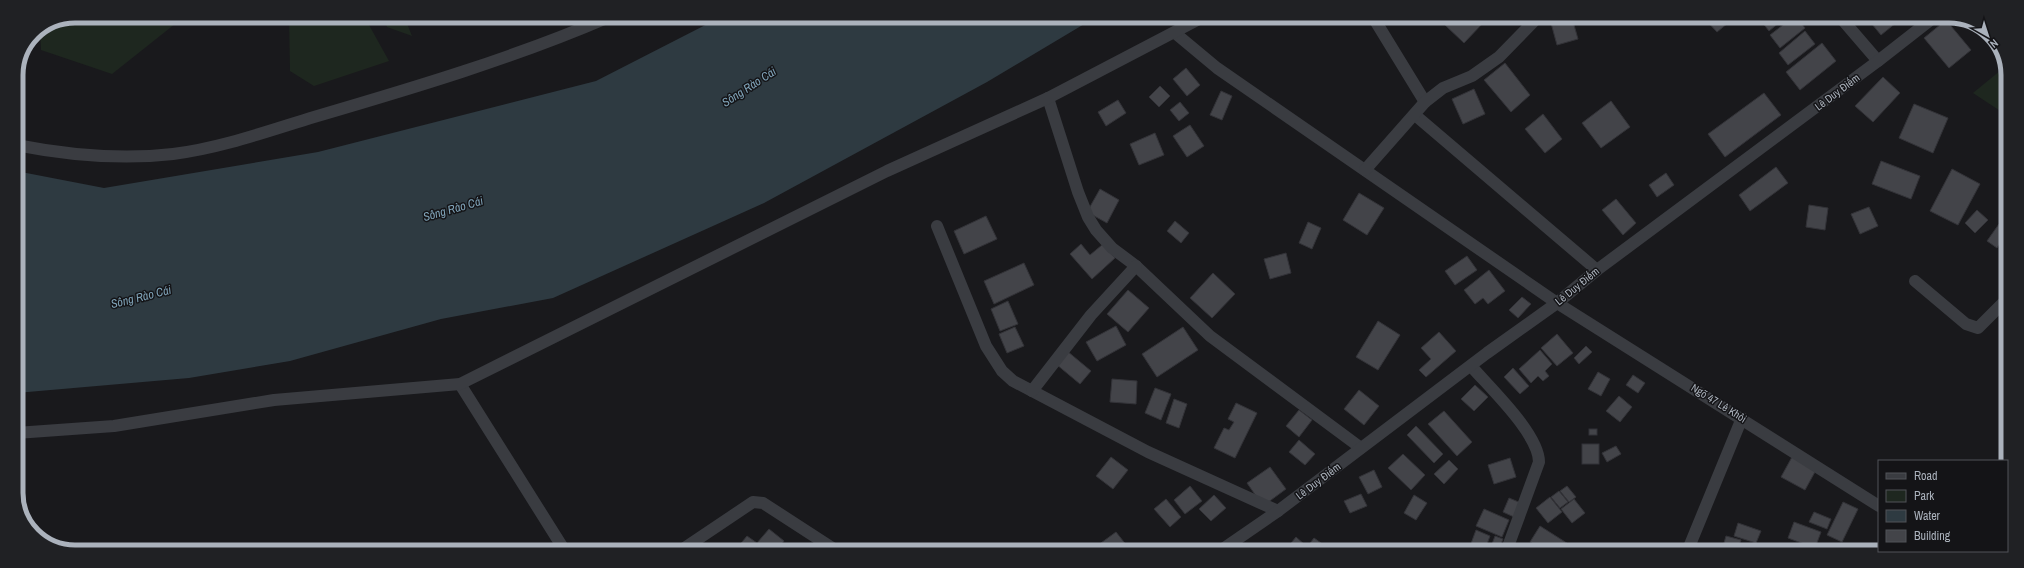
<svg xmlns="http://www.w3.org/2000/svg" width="2024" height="568" font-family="'Archivo Narrow',sans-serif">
<rect width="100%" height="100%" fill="#19191c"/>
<g fill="#1e271f">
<path d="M75,16H185L112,74L41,50L40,30Z"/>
<path d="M289,16H364L389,61L314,86L290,71Z"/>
<path d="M382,16H404L412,36L387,27Z"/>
<path d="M2006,66L2008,71V116L1973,93Z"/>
</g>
<path fill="#2e3a41" d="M721,17H1096L987,82L764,203L553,298L441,319L290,361L189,378L16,393V171L104,188L318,152L596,81Z"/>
<g fill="#434449" stroke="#333338">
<path d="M1452,17H1477L1483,23L1464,43L1445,25Z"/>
<path d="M1572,18L1578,39L1557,45L1551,23Z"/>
<path d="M1704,18H1734L1717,32Z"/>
<path d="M1759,18H1785L1769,31Z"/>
<path d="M1792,18H1797L1805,28L1780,48L1770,35Z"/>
<path d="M1867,18H1902L1881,35Z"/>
<path d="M1946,20L1971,50L1949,68L1924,38Z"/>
<path d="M1805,31L1815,44L1788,65L1779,53Z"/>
<path d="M1822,43L1836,61L1800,90L1786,72Z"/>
<path d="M1505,63L1530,95L1511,112L1484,80Z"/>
<path d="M1186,68L1200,85L1187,96L1173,79Z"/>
<path d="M1883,77L1900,93L1873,122L1855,106Z"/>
<path d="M1160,86L1170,96L1159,107L1149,97Z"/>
<path d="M1474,89L1485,114L1463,124L1452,99Z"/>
<path d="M1221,91L1232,96L1222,120L1210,115Z"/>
<path d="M1764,93L1781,115L1725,157L1708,134Z"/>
<path d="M1118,100L1126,113L1106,126L1098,112Z"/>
<path d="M1611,101L1630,127L1601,148L1582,123Z"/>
<path d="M1180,102L1189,113L1179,121L1170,110Z"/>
<path d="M1914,104L1948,118L1933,153L1899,138Z"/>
<path d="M1543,114L1562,139L1545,153L1525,129Z"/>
<path d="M1190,125L1204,146L1187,157L1173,136Z"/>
<path d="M1155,133L1164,155L1139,165L1130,144Z"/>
<path d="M1881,161L1920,176L1911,199L1872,184Z"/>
<path d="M1776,167L1788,183L1750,211L1739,195Z"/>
<path d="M1952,169L1980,184L1958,225L1930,211Z"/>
<path d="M1666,173L1674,185L1657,197L1649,185Z"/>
<path d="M1100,189L1119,200L1107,223L1087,212Z"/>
<path d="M1359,193L1384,208L1367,235L1343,220Z"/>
<path d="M1616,199L1636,223L1623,235L1602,210Z"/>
<path d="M1809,205L1828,208L1825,230L1806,227Z"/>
<path d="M1869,207L1878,226L1860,234L1851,214Z"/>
<path d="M1977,210L1988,220L1975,233L1965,223Z"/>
<path d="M986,216L997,239L964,254L954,231Z"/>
<path d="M1175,221L1189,233L1181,243L1167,231Z"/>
<path d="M1308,222L1321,228L1312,249L1299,243Z"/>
<path d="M1999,224L2007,229V233L1997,248L1987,241Z"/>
<path d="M1081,244L1090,255L1102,245L1115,258L1092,279L1070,254Z"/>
<path d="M1286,253L1291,273L1270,279L1264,259Z"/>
<path d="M1467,256L1477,270L1455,285L1445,271Z"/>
<path d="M1024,263L1034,285L994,304L984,281Z"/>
<path d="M1489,270L1505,291L1488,304L1483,298L1475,304L1464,290Z"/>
<path d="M1213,273L1235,294L1212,318L1190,298Z"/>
<path d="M1128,290L1149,308L1128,332L1107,314Z"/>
<path d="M1522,297L1531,304L1518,318L1509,310Z"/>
<path d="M1008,301L1018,324L1000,331L991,309Z"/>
<path d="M1378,321L1400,335L1378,370L1356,357Z"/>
<path d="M1116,326L1126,345L1097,361L1086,342Z"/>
<path d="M1015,327L1024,346L1007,353L999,334Z"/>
<path d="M1183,327L1198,350L1157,377L1142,354Z"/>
<path d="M1439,332L1456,351L1426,377L1419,370L1431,359L1421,348Z"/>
<path d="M1557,334L1573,353L1557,366L1541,348Z"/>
<path d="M1586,346L1592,352L1579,364L1574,358Z"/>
<path d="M1540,350L1552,364L1545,371L1549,376L1543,381L1538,376L1531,383L1519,369Z"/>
<path d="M1067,351L1091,371L1080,384L1056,364Z"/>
<path d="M1513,368L1529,386L1520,394L1504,377Z"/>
<path d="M1598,372L1610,379L1601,396L1588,389Z"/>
<path d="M1633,375L1645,383L1638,393L1626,385Z"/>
<path d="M1112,379L1137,381L1136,404L1110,402Z"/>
<path d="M1475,385L1488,397L1474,411L1461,399Z"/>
<path d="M1155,388L1171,394L1161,420L1145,413Z"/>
<path d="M1359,390L1379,406L1364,425L1344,409Z"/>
<path d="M1619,396L1632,407L1620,422L1606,411Z"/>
<path d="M1174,399L1187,404L1179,428L1166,423Z"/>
<path d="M1236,403L1257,413L1235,458L1214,448L1224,428L1229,430L1234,422L1228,419Z"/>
<path d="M1299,410L1312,420L1299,437L1286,426Z"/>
<path d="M1444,411L1472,442L1457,456L1428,424Z"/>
<path d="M1416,426L1443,454L1434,463L1407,435Z"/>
<rect x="1589" y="429" width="8" height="6"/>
<path d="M1299,440L1315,454L1305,465L1289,452Z"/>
<rect x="1582" y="444" width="17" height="20"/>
<path d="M1616,446L1621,454L1607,462L1602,453Z"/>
<path d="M1403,454L1425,475L1411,490L1388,468Z"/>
<path d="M1111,457L1128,470L1113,489L1096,476Z"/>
<path d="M1792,457L1816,470L1805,490L1781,477Z"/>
<path d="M1510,458L1516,477L1494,484L1488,465Z"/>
<path d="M1449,460L1458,469L1444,484L1434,474Z"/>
<path d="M1270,467L1286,489L1263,506L1247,483Z"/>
<path d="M1374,470L1382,487L1368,494L1359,477Z"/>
<path d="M1190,486L1202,501L1185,514L1174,500Z"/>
<path d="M1567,486L1576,497L1569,502L1560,491Z"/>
<path d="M1559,491L1568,502L1560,508L1551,497Z"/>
<path d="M1361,494L1367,506L1350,513L1344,501Z"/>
<path d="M1214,495L1226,508L1211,521L1199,509Z"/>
<path d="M1414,495L1427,503L1416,520L1404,513Z"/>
<path d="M1550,497L1562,512L1548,523L1536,508Z"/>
<path d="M1509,498L1521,503L1514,517L1503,512Z"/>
<path d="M1166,499L1181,517L1170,527L1154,509Z"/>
<path d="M1574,499L1585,513L1572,523L1561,509Z"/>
<path d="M1843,502L1858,509L1842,542L1827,535Z"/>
<path d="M1484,509L1509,520L1502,537L1476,526Z"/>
<path d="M1814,512L1831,519L1827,529L1809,522Z"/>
<path d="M1794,522L1821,532L1815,548L1788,538Z"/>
<path d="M1738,523L1761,531L1756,543L1734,536Z"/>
<path d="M1540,526L1573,547L1570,552H1546L1530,542Z"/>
<path d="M769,529L784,541L776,551H741L737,548L747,536L757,543Z"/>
<path d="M1476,530L1490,536L1484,552L1469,549Z"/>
<path d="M1116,532L1131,551H1090Z"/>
<path d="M1495,536L1503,539L1498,552H1489Z"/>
<path d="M1726,536L1741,540L1738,548L1724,543Z"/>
<path d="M1296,537L1305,545L1300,551H1291L1287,548Z"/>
<path d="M1314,538L1328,548L1325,551H1304Z"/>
<path d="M1448,546L1463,551H1446Z"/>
<path d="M1721,546L1739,549V552H1720Z"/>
</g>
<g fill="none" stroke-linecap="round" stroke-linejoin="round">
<g stroke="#3a3c41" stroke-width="12">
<path d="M1373,17L1425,102"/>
<path d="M1841,18L1878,61"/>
<path d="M1175,33L1217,68L1557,303L1879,506"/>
<path d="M1048,98L1078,192L1088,217L1096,230L1112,248L1136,266L1210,336L1361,448"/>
<path d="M1415,115L1597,270"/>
<path d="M16,145C67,155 121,160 173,154C221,148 268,131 314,117C413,88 514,58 609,17"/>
<path d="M1365,170L1425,102L1443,88L1472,76L1499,57L1537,18"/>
<path d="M937,226L986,346L1002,371L1013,381L1148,452L1278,511"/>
<path d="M1915,281L1966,324L1978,328L2007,299"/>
<path d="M1471,366C1490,388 1539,434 1539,462L1506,552"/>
<path d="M460,384L565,551"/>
<path d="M1032,391L1091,315L1136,266"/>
<path d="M16,433L114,426L274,400L460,384L887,171L1048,98L1203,17"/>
<path d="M680,551L753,502L763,503L837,551"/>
<path d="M1220,551L1278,511L1487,353L1557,303L1597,270L1878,61L1933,18"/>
<path d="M1949,551L1950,552"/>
<path d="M1687,552L1742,418"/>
</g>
</g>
<g text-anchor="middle" stroke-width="3" stroke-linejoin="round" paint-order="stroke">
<g font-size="11" fill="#abb2bc" stroke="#141417">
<text transform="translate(1837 92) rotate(-37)" y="4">Lê Duy Điếm</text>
<text transform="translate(1577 286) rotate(-39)" y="4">Lê Duy Điếm</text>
<text transform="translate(1719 403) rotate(32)" y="4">Ngõ 47 Lê Khôi</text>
<text transform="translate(1318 481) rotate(-37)" y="4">Lê Duy Điếm</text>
</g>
<g font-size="12" font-style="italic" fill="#80a4b9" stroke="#141417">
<text transform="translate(749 87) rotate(-33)" y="4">Sông Rào Cái</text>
<text transform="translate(453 209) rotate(-16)" y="4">Sông Rào Cái</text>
<text transform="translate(141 297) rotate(-14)" y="4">Sông Rào Cái</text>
</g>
</g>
<path d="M0 0H2024V568H0ZM75 23H1949A52 52 0 0 1 2001 75V493A52 52 0 0 1 1949 545H75A52 52 0 0 1 23 493V75A52 52 0 0 1 75 23Z" fill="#202124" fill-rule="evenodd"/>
<path fill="none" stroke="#abb2bc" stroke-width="5" d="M75 23H1949A52 52 0 0 1 2001 75V493A52 52 0 0 1 1949 545H75A52 52 0 0 1 23 493V75A52 52 0 0 1 75 23Z"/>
<rect x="1878" y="460" width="130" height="92" fill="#141417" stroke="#505359"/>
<rect x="1886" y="473" width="20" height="6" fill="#3a3c41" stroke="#505359"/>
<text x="1914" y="480" font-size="12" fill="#abb2bc">Road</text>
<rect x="1886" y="490" width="20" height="12" fill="#1e271f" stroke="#505359"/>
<text x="1914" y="500" font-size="12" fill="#abb2bc">Park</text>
<rect x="1886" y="510" width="20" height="12" fill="#2e3a41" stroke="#505359"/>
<text x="1914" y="520" font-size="12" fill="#abb2bc">Water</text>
<rect x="1886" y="530" width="20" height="12" fill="#434449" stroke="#505359"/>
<text x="1914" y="540" font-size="12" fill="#abb2bc">Building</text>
<g transform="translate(1988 36) rotate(141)" stroke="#141417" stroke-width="3" paint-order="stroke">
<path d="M0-3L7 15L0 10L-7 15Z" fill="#abb2bc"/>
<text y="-6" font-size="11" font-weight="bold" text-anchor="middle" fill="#abb2bc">N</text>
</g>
</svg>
